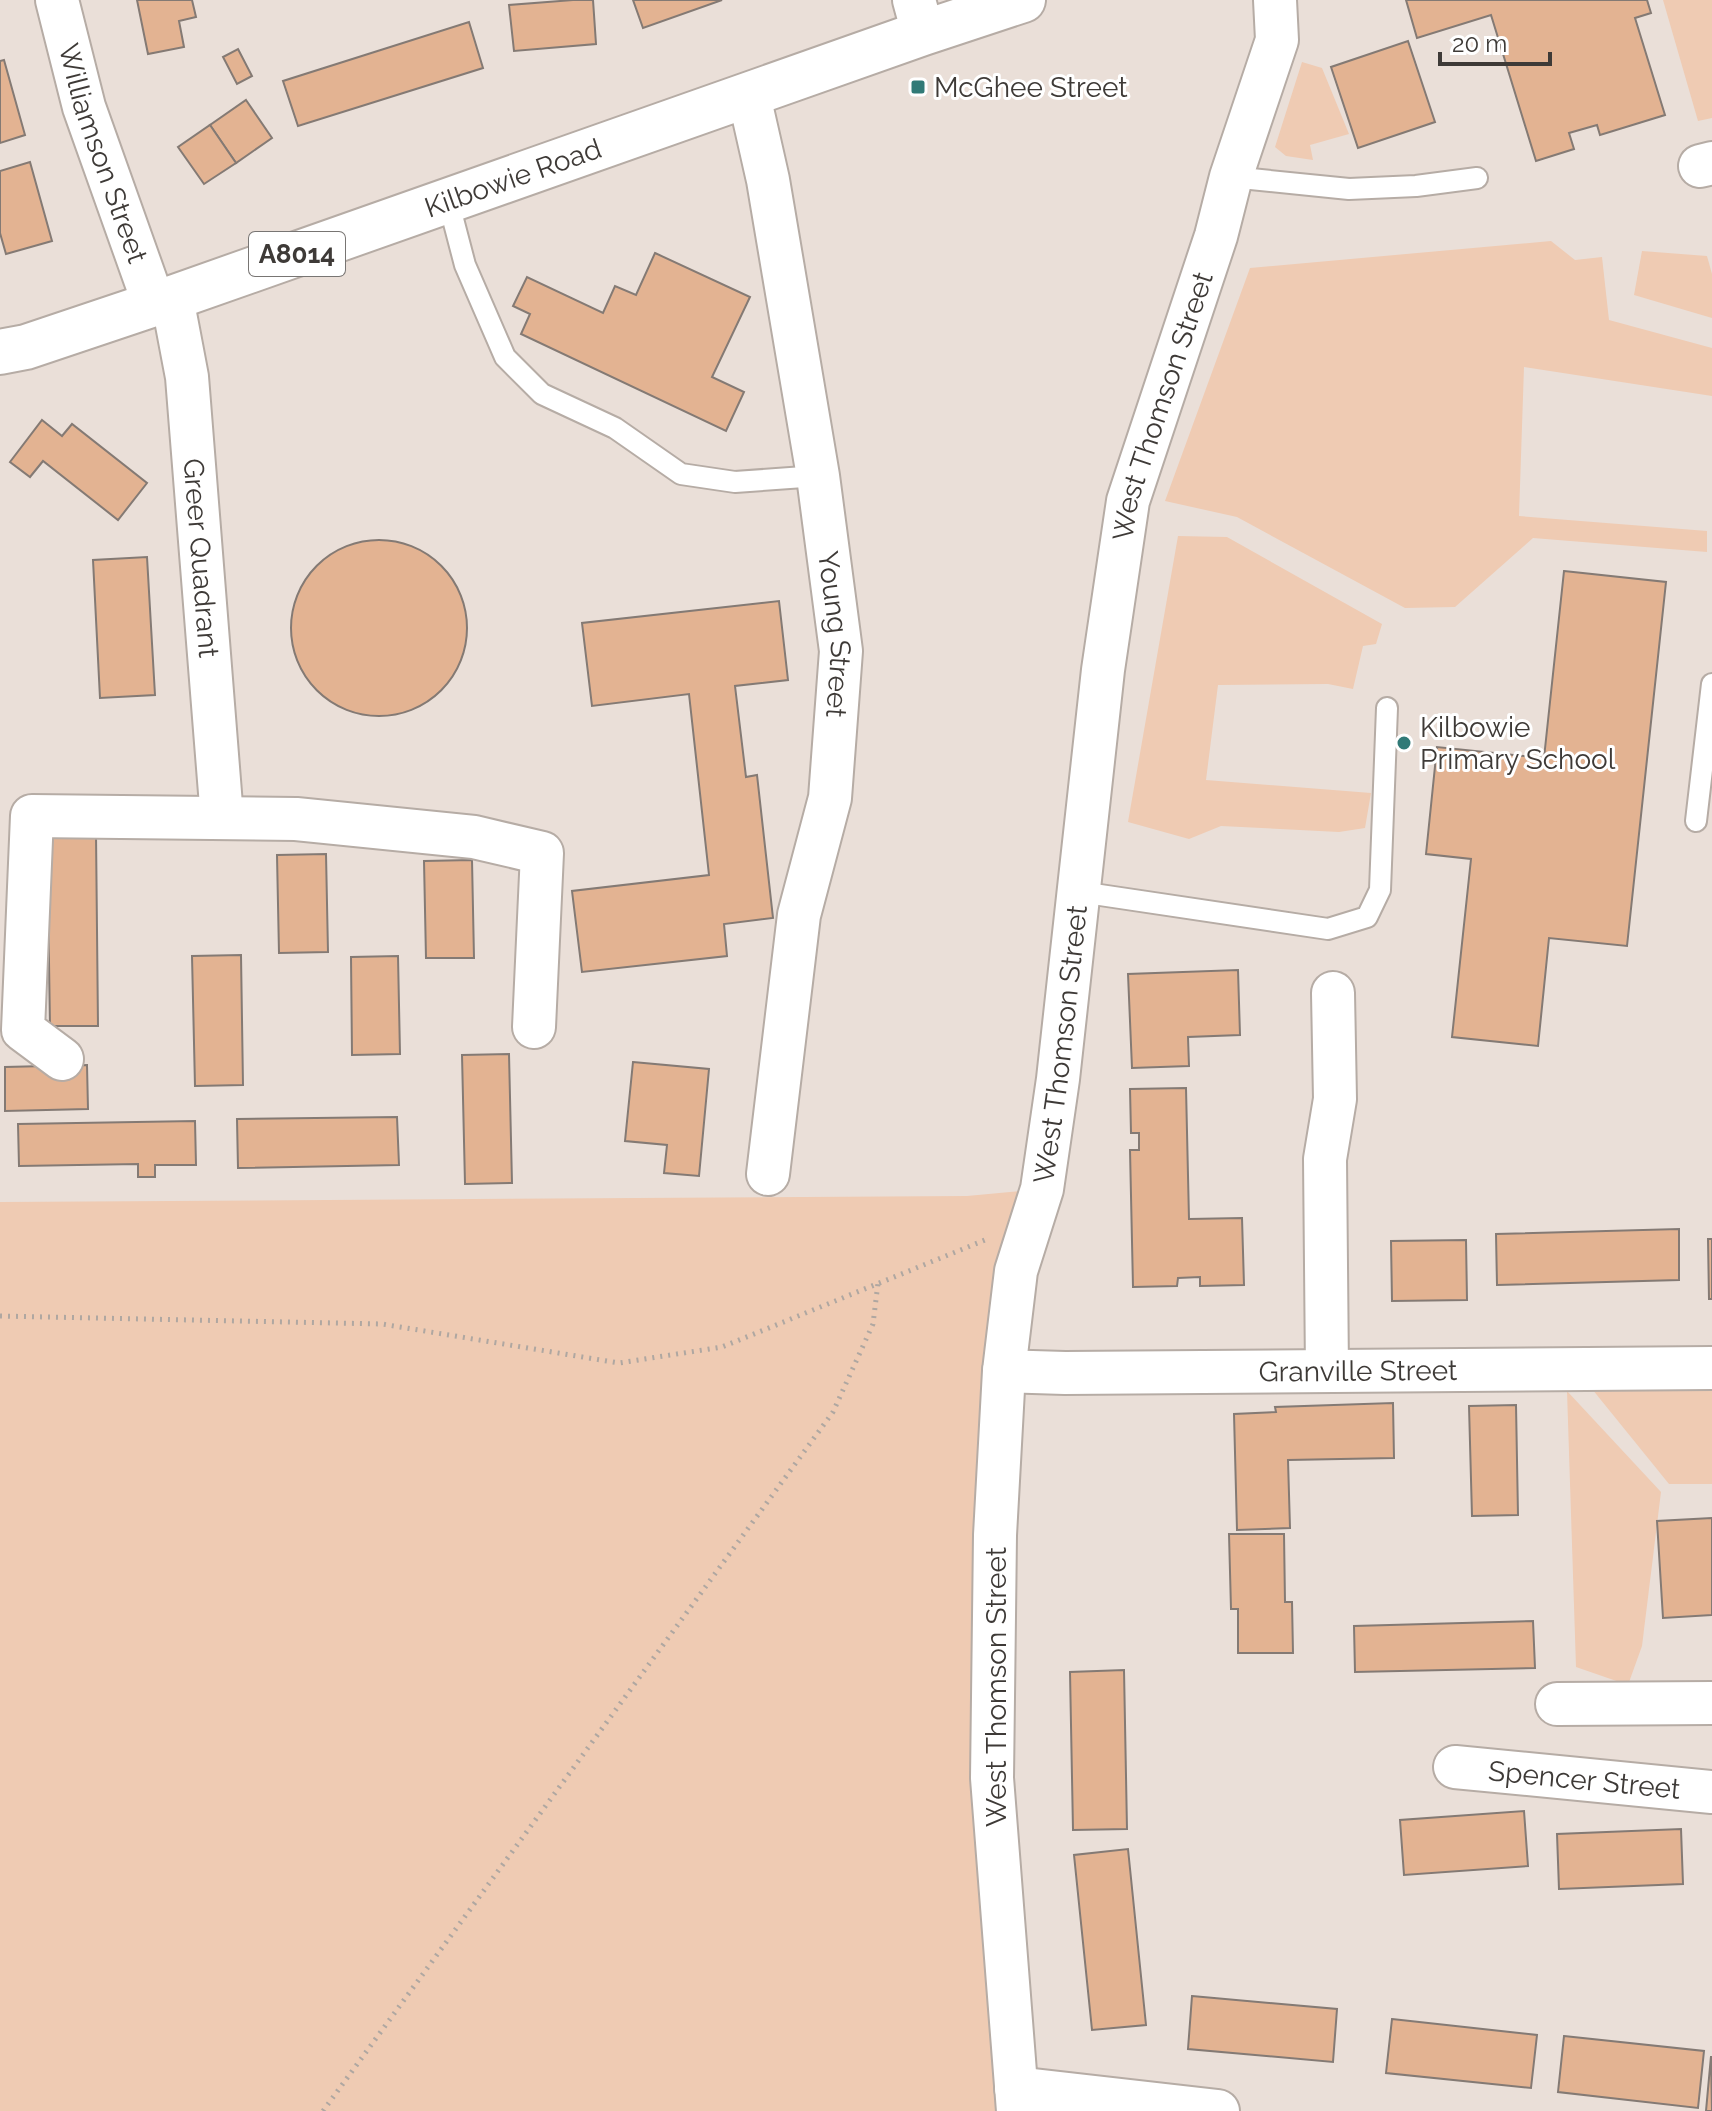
<svg xmlns="http://www.w3.org/2000/svg" width="1712" height="2111" font-family="Raleway,sans-serif">
<rect width="100%" height="100%" fill="#eadfd8"/>
<g fill="#efcbb3">
<path d="M1663,0H1712V118L1698,121Z"/>
<path d="M1302,62L1322,68L1349,134L1310,145L1313,160L1286,156L1275,147Z"/>
<path d="M1551,241L1575,260L1602,257L1609,320L1712,348V396L1524,367L1519,516L1707,531V552L1533,538L1455,607L1405,608L1237,517L1165,501L1250,268Z"/>
<path d="M1642,251L1707,256L1712,274V318L1634,295Z"/>
<path d="M1178,536L1227,537L1382,624L1376,644L1363,646L1353,689L1328,684L1218,685L1206,780L1371,793L1365,828L1339,832L1221,826L1189,839L1128,822Z"/>
<path d="M1042,1189L1004,1371L1018,2111H0V1202L967,1196Z"/>
<path d="M1588,1384L1712,1385V1484H1669Z"/>
<path d="M1567,1391L1661,1492L1642,1646L1628,1685L1576,1667Z"/>
</g>
<g fill="#e3b392" stroke="#847a74" stroke-width="2">
<path d="M137,0H192L196,17L179,21L184,47L148,54Z"/>
<path d="M573,0H593L596,44L514,51L509,5Z"/>
<path d="M633,0H722L643,28Z"/>
<path d="M1406,0H1647L1651,13L1635,18L1665,115L1600,135L1597,125L1569,133L1574,149L1536,161L1491,15L1417,38Z"/>
<path d="M469,22L483,68L298,126L283,81Z"/>
<path d="M1408,41L1435,122L1358,148L1331,67Z"/>
<path d="M238,49L252,76L237,84L223,57Z"/>
<path d="M4,60L25,135L0,143V61Z"/>
<path d="M246,100L272,138L236,163L210,125Z"/>
<path d="M210,125L236,163L204,184L178,147Z"/>
<path d="M30,162L52,241L6,254L0,233V171Z"/>
<path d="M655,253L750,297L712,377L744,392L726,431L521,334L530,314L513,306L527,277L603,313L615,286L636,295Z"/>
<path d="M42,420L62,436L72,424L147,483L118,520L43,461L30,477L10,462Z"/>
<circle cx="379" cy="628" r="88"/>
<path d="M147,557L155,695L100,698L93,560Z"/>
<path d="M1564,571L1666,582L1627,946L1549,938L1538,1046L1452,1037L1471,859L1426,854L1437,747L1544,758Z"/>
<path d="M779,601L788,680L735,686L746,777L757,775L773,918L724,924L727,956L582,972L572,891L709,875L689,694L592,706L582,623Z"/>
<path d="M47,834H96L98,1026H50Z"/>
<path d="M326,854L328,952L279,953L277,855Z"/>
<path d="M472,860L474,958H426L424,861Z"/>
<path d="M241,955L243,1085L195,1086L192,956Z"/>
<path d="M398,956L400,1054L352,1055L351,957Z"/>
<path d="M1238,970L1240,1035L1188,1037L1189,1066L1132,1068L1128,974Z"/>
<path d="M509,1054L512,1183L465,1184L462,1055Z"/>
<path d="M633,1062L709,1069L699,1176L664,1173L667,1145L625,1141Z"/>
<path d="M87,1065L88,1109L5,1111V1067Z"/>
<path d="M1186,1088L1189,1219L1242,1218L1244,1285L1200,1286V1277L1178,1278L1177,1286L1133,1287L1130,1150H1139V1133H1131L1130,1089Z"/>
<path d="M397,1117L399,1165L238,1168L237,1119Z"/>
<path d="M195,1121L196,1165H155V1177H138V1164L19,1166L18,1124Z"/>
<path d="M1679,1229V1280L1497,1285L1496,1234Z"/>
<path d="M1708,1239H1712V1299H1709Z"/>
<path d="M1466,1240L1467,1300L1392,1301L1391,1241Z"/>
<path d="M1393,1403L1394,1458L1288,1460L1290,1528L1237,1530L1234,1414L1276,1412L1275,1407Z"/>
<path d="M1516,1405L1518,1515L1472,1516L1469,1406Z"/>
<path d="M1712,1518V1615L1663,1618L1657,1521Z"/>
<path d="M1229,1534H1284L1285,1602H1292L1293,1653H1238V1609H1231Z"/>
<path d="M1533,1621L1535,1668L1355,1672L1354,1626Z"/>
<path d="M1124,1670L1127,1829L1073,1830L1070,1672Z"/>
<path d="M1524,1811L1528,1866L1404,1875L1400,1820Z"/>
<path d="M1681,1829L1683,1884L1559,1889L1557,1834Z"/>
<path d="M1128,1849L1146,2025L1092,2030L1074,1855Z"/>
<path d="M1192,1996L1337,2009L1333,2062L1188,2049Z"/>
<path d="M1392,2019L1537,2035L1531,2088L1386,2073Z"/>
<path d="M1564,2036L1704,2051L1698,2108L1558,2092Z"/>
<path d="M1711,2056L1712,2111H1706Z"/>
</g>
<g fill="none" stroke-linecap="round" stroke-linejoin="round">
<defs>
<g id="lane">
<path d="M1231,177L1349,189L1416,186L1477,178"/>
<path d="M448,200L465,265L505,357L542,394L615,428L681,474L735,482L818,476"/>
<path d="M1696,821L1712,684"/>
<path d="M1080,892L1328,929L1367,917L1380,890L1387,708"/>
</g>
<g id="street">
<path id="s1" d="M57,0L84,107L154,304"/>
<path d="M914,0L923,33"/>
<path id="s2" d="M749,96L768,180L818,476L841,651L830,798L799,915L768,1174"/>
<path d="M1700,166L1712,163"/>
<path id="s3" d="M172,298L187,377L222,818"/>
<path d="M62,1059L23,1030L32,816L296,819L474,837L542,853L534,1027"/>
<path id="s4" d="M1004,1371L1065,1373L1712,1368"/>
<path d="M1327,1371L1325,1159L1335,1099L1333,993"/>
<path d="M1557,1704L1712,1703"/>
<path id="s5" d="M1455,1767L1712,1792"/>
<path d="M1016,2088L1218,2111"/>
<path id="s6" d="M1018,2111L992,1778L995,1535L1004,1371L1016,1271L1042,1189L1058,1079L1103,670L1128,501L1216,236L1231,177L1277,40L1275,0"/>
</g>
<g id="primary">
<path id="s7" d="M0,352L26,347L172,298L923,33L1023,0"/>
</g>
</defs>
<use href="#lane" stroke="#b6aca5" stroke-width="24"/>
<use href="#street" stroke="#b6aca5" stroke-width="46"/>
<use href="#primary" stroke="#b6aca5" stroke-width="48"/>
<g stroke="#afa7a1" stroke-width="5" stroke-dasharray="2 6" stroke-linecap="butt">
<path d="M0,1316L382,1324L619,1363L722,1347L985,1240"/>
<path d="M323,2111L833,1412L873,1324L878,1283"/>
</g>
<use href="#lane" stroke="#fff" stroke-width="20"/>
<use href="#street" stroke="#fff" stroke-width="42"/>
<use href="#primary" stroke="#fff" stroke-width="44"/>
</g>
<g fill="#317a77" stroke="#fff" stroke-width="3">
<rect x="910" y="79" width="16" height="16" rx="4"/>
<circle cx="1404" cy="743" r="8"/>
</g>
<g text-anchor="middle" stroke-width="6" stroke-linejoin="round" paint-order="stroke">
<rect fill="#fff" stroke="#787573" stroke-width="2" x="249" y="232" width="96" height="44" rx="6"/>
<g font-size="26" font-weight="bold" fill="#3e3a37">
<text x="297" y="263">A8014</text>
</g>
<g font-size="28" fill="#3e3a37" stroke="#fff" text-anchor="start">
<text x="934" y="97">McGhee Street</text>
<text x="1420" y="737">Kilbowie<tspan x="1420" dy="32">Primary School</tspan></text>
</g>
<g font-size="28" fill="#3e3a37" stroke="#fff">
<text dy="10" stroke="none"><textPath href="#s1" startOffset="160">Williamson Street</textPath></text>
<text dy="10" stroke="none"><textPath href="#s7" startOffset="542">Kilbowie Road</textPath></text>
<text dy="10" stroke="none"><textPath href="#s6" startOffset="1722">West Thomson Street</textPath></text>
<text dy="10" stroke="none"><textPath href="#s3" startOffset="262">Greer Quadrant</textPath></text>
<text dy="10" stroke="none"><textPath href="#s2" startOffset="546">Young Street</textPath></text>
<text dy="10" stroke="none"><textPath href="#s6" startOffset="1074">West Thomson Street</textPath></text>
<text dy="10" stroke="none"><textPath href="#s4" startOffset="354">Granville Street</textPath></text>
<text transform="translate(996 1687) rotate(-90)" y="10">West Thomson Street</text>
<text dy="10" stroke="none"><textPath href="#s5" startOffset="130">Spencer Street</textPath></text>
</g>
</g>
<path d="M1440 52v12h110v-12" fill="none" stroke="#3e3a37" stroke-width="4"/>
<text x="1452" y="52" font-size="24" fill="#3e3a37" stroke="#ffffff" stroke-width="6" paint-order="stroke">20 m</text>
</svg>
